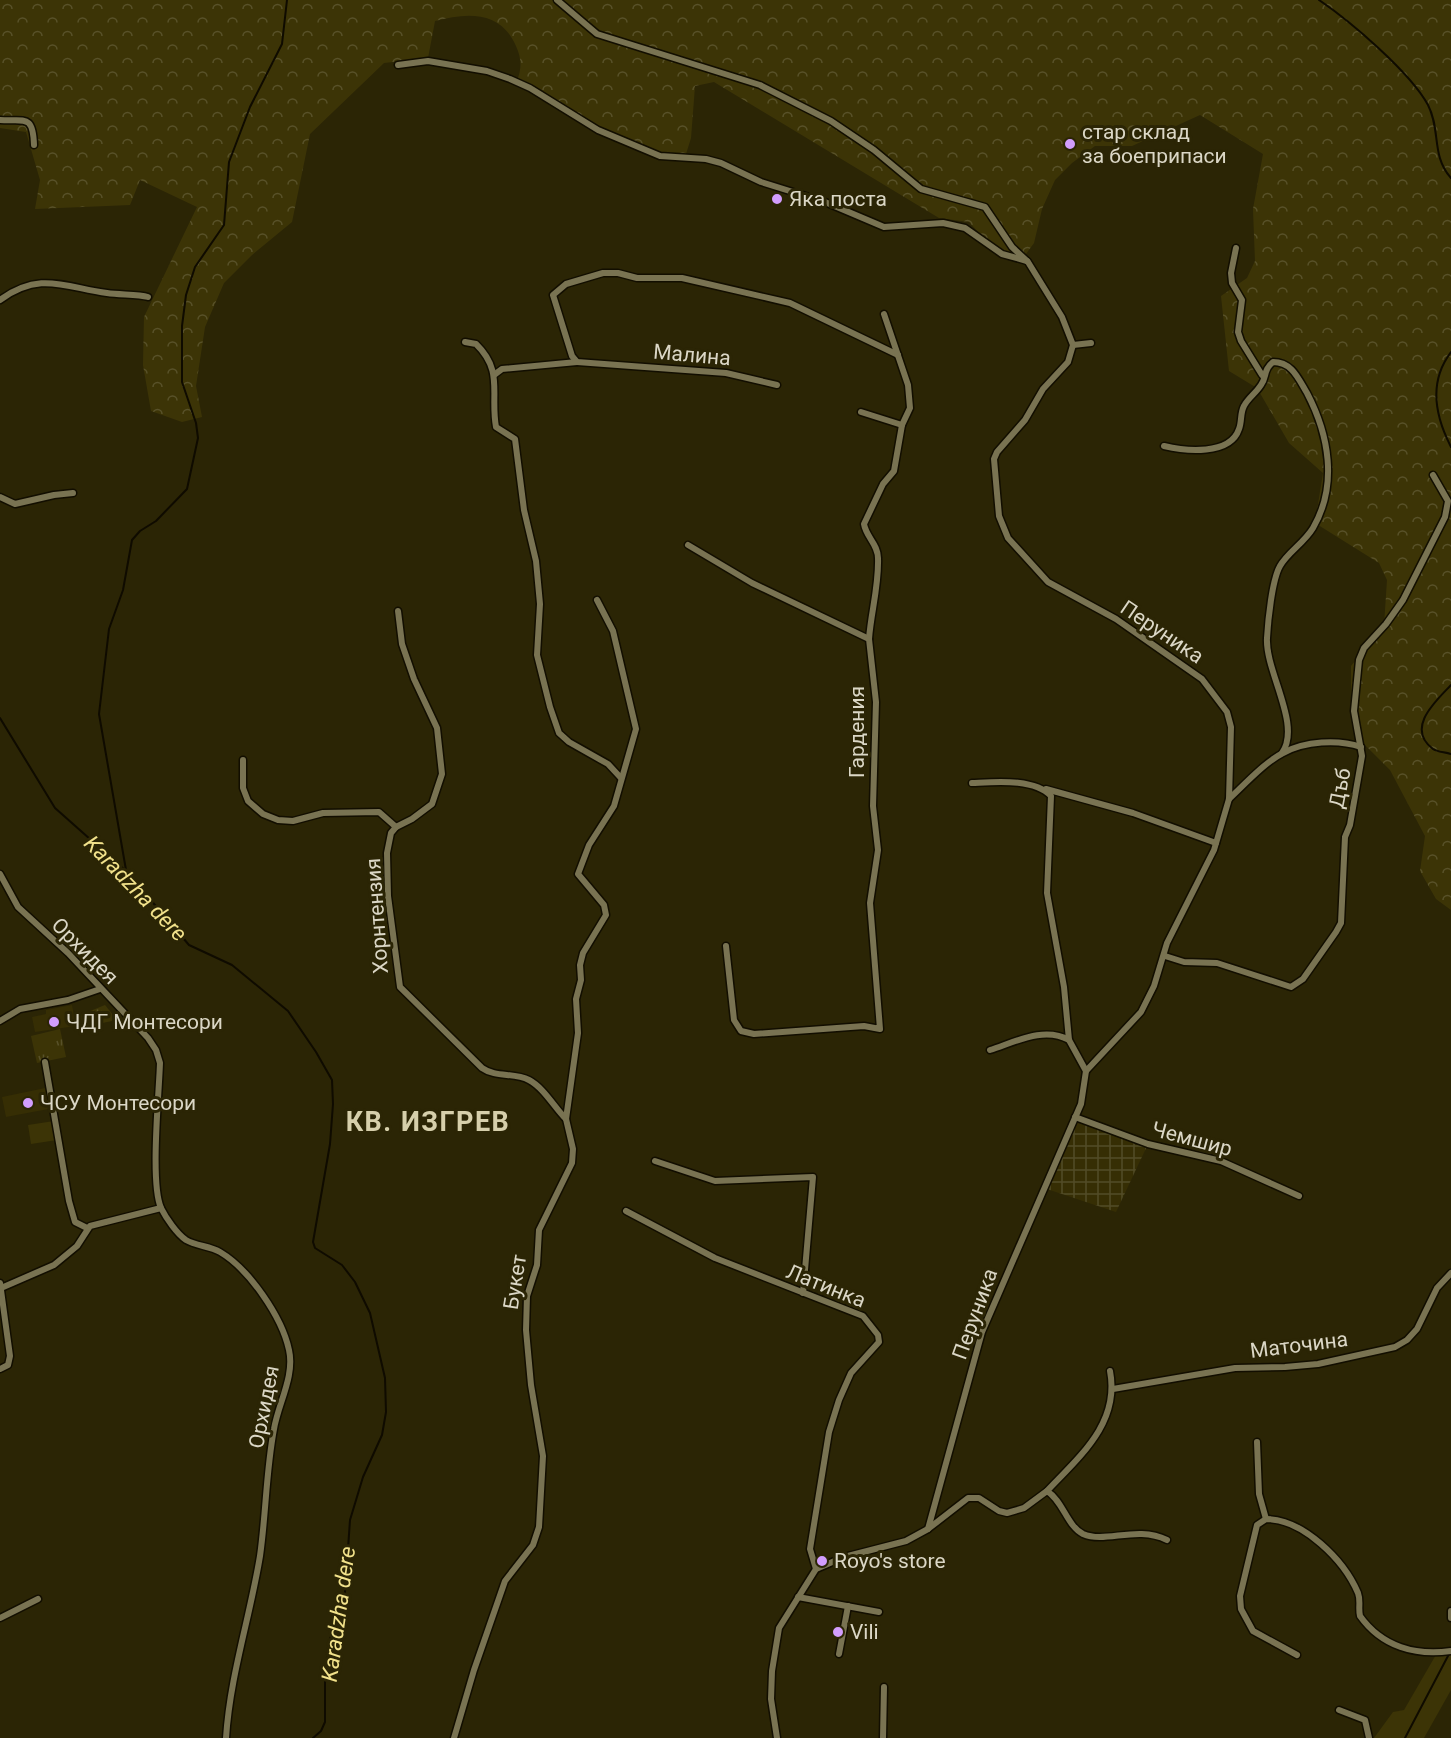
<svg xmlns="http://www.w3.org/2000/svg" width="1451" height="1738" font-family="Roboto,sans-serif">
<defs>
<pattern id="industrial-grid" width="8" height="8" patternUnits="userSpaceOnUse" patternTransform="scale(1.5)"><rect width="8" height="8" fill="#362e04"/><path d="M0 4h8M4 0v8" fill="none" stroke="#524c27"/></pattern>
<pattern id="forest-crowns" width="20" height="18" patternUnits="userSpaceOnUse" patternTransform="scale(1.5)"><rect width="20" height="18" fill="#3c3406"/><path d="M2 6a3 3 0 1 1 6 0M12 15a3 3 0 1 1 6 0" fill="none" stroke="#585129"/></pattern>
<pattern id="park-tufts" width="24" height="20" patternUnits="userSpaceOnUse" patternTransform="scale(1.5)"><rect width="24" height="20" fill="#3c3406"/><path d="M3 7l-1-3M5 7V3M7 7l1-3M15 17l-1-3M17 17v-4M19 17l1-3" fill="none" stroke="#585129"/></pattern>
</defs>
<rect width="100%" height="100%" fill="#2b2505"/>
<g fill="#362e04">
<path d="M72,1005L76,1026L35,1032L32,1017L46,1014V1010Z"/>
<path d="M50,1087L54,1108L6,1117L2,1097Z"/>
</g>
<path fill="url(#industrial-grid)" d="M1075,1117L1148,1144L1116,1212L1044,1188Z"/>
<g fill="#3c3406">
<path d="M54,1121L57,1140L31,1144L28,1125Z"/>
<path d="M1451,1651V1690L1424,1738H1374L1393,1712L1404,1710L1437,1653Z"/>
</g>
<path fill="url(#forest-crowns)" d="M0,0H1451V910L1436,899L1420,871L1425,836L1390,770L1360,740L1351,712V666L1384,626L1387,580L1379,563L1315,523L1323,473L1289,443L1257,388L1229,371L1221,296L1247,278L1255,261L1253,209L1263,154L1200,115L1132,146H1095L1072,163L1055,180L1042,209L1034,243L1023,258L989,244L969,222L939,218L714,82L695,86L691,138L686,154C620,153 569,118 518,78C522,66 521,57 516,46C501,11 468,12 435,21L428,58L384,63L310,134L292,222L252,255L224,283L205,327L196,386L202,417L182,422L151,411L143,365L144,317L197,207L140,180L130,205L35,209L40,180L26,132L0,128Z"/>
<g fill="url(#park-tufts)">
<path d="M105,1005L117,1020L82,1027L78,1016Z"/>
<path d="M60,1029L66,1057L37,1063L31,1036Z"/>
</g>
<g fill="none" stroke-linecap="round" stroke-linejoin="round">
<g stroke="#0f0b00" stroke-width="2">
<path d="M1319,0C1350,21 1410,72 1428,105C1441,130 1431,156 1451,178"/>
<path d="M1451,352C1428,382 1435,416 1451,447"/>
<path d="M1451,685C1436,701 1405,728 1433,749C1437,752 1445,752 1451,754"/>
<path d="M0,718L55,808L126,871L189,945L232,965L288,1011L316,1052L332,1080L333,1104L330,1144L313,1242L315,1248L342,1265L355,1282L370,1313L385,1378L386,1412L382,1435L363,1477L350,1520L344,1606L330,1639L325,1682V1722L321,1731L313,1738"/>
<path d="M126,870L99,714L109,629L123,590L132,540L140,531L156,521L187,489L198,438L196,423L182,382V326L186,295L195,267L224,225L229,162L250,107L282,44L287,0"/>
<path d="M1405,1738L1449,1654"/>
</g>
<defs>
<g id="street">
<path d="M557,0L597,34L760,85L831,121L874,150L921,189L985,207L1012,247L1028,262L1062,317L1073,345L1068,362L1043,389L1025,420L997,452L994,459L999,516L1008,538L1048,582L1116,619L1202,679L1227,712L1231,727L1229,799L1214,850L1167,943L1154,986L1141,1012L1086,1071"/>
<path d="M398,65L428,61L487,71L510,79L530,88L598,130L660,156L706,159L721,163L761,182L825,202L884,227L943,223L965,228L1002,254L1027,261"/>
<path d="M0,120C24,122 33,113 34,145"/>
<path d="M1236,248L1231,273L1232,283L1242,300L1238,332L1241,341L1262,375"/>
<path d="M0,300C40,271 64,287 107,293C120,295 138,294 148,297"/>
<path d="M465,342L476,344C504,371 490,394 496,427L515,439L524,510L536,561L540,604L537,655L550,707L559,733L569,742L608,764L621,778"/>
<path d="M1073,345L1091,343"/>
<path d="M494,375L502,369L577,362"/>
<path d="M777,385L726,373L577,362L572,356L553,295L566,284L603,273H618L637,278H682L790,303L898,355"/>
<path d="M861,412L902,425"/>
<path d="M1164,446C1185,451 1230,456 1239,429C1242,422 1240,413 1244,406C1248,398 1256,393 1261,385C1267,377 1263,370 1273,362C1292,362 1298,378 1307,393C1329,435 1338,485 1313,528C1304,543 1288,552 1280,566C1272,580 1268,621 1267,638C1265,671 1302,725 1282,753"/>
<path d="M0,497L15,504L54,495L73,493"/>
<path d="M688,545L752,583L869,639L876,702L873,806L878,850L870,903L880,1029L864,1026L754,1034L741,1031L734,1020L726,946"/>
<path d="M869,639C871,612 879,586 878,558C878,544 866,537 864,524L883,484L894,471L902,425L910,408L908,385L884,314"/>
<path d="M243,760V788L248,801L263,814L278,820L293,821L323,813L379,812L396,827L391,833L387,853L388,896L400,987L482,1068C496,1078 514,1072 529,1080C544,1088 554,1107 566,1119"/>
<path d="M1046,789L1133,813L1216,843"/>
<path d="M1229,799C1244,785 1265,762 1283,753C1305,741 1338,739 1361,747"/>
<path d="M396,827L412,819L432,804L442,774L437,728L414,679L402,644L398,611"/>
<path d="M0,874L18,907L68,953L148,1038L156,1050L160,1063C159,1094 150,1183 161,1208C166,1218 177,1234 186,1240C196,1246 210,1246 220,1252C249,1269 282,1317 289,1350C295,1376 278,1404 274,1429C266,1471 266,1514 260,1556C250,1617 230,1676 226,1738"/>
<path d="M1165,956L1184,962L1217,963L1291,987L1303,979L1336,932L1341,923L1345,837L1350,825L1362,756L1354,711L1359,660L1364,648L1386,624L1403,600L1445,517L1448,501L1433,475"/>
<path d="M0,1021L20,1009L68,1000L100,989"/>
<path d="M990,1050C1015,1042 1044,1026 1069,1040"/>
<path d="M45,1062L69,1201L75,1222L87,1228"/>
<path d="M1075,1117L1148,1144L1221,1161L1299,1196"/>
<path d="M655,1161L715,1181L813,1177L803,1293"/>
<path d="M626,1211L715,1258L863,1316L878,1335L879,1342L851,1373L839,1400L829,1432L810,1549L816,1569"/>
<path d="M0,1283L10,1356L8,1365L0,1369"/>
<path d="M1,1288L54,1265L77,1246L90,1226L161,1208"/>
<path d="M1113,1389L1235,1368L1285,1367L1318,1364L1395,1347L1407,1340L1417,1329L1437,1288L1451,1273"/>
<path d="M1257,1442L1259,1494L1266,1519"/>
<path d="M1047,1491C1080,1456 1120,1423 1110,1371"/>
<path d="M928,1529L982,1332L1081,1104L1086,1071L1069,1040L1064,987L1047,893L1051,796C1034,778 995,782 972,783"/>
<path d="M798,1597L879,1612"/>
<path d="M1451,1611V1618"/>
<path d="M0,1618L38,1599"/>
<path d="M839,1654L848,1606"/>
<path d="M1297,1655L1253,1631L1241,1609L1240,1596L1257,1525L1266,1519C1303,1519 1344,1560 1358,1593C1361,1601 1358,1608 1360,1616C1382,1647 1416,1656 1451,1651"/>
<path d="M1339,1710L1365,1720L1369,1738"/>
<path d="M454,1738L474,1670L505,1581L533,1545L539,1527L543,1456L531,1385L526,1330L527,1296L537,1265L539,1230L572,1163L573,1149L566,1119L578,1033L576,999L581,980L580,965L583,953L606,915L604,905L578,874L589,845L614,806L636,729L613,631L597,600"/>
<path d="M777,1738L771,1699L772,1671L779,1628L816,1569L844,1557L906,1541L928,1529L968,1498H979L999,1511L1007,1513L1024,1508L1047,1491C1063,1501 1067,1526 1083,1534C1106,1544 1136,1525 1167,1540"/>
<path d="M883,1738L884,1687"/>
</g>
</defs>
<use href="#street" stroke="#120e00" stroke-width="9"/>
<use href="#street" stroke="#797352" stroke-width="6"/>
</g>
<g fill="#d29dfd" stroke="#2b2505" stroke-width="2">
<circle cx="1070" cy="144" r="6"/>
<circle cx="777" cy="199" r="6"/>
<circle cx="54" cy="1022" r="6"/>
<circle cx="28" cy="1103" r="6"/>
<circle cx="822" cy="1561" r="6"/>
<circle cx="838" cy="1632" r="6"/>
</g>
<g text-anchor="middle" stroke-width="6" stroke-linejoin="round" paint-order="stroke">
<g font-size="21" fill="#dbd7c6" stroke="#2b2505" text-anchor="start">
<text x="1082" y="139">стар склад<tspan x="1082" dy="24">за боеприпаси</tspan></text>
<text x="789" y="206">Яка поста</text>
<text x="66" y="1029">ЧДГ Монтесори</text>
<text x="40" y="1110">ЧСУ Монтесори</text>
<text x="834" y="1568">Royo's store</text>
<text x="850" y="1639">Vili</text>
</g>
<g font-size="21" fill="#dbd7c6" stroke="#2b2505">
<text transform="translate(692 355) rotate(5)" y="7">Малина</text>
<text transform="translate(1162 632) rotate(34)" y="7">Перуника</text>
<text transform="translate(857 732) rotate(-90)" y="7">Гардения</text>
<text transform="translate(1340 788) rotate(-79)" y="7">Дъб</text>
<text transform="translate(377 916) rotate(-94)" y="7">Хорнтензия</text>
<text transform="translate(85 951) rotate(45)" y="7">Орхидея</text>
<text transform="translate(1192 1139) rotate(15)" y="7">Чемшир</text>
<text transform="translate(515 1282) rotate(-81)" y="7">Букет</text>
<text transform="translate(826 1286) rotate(22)" y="7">Латинка</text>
<text transform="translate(975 1314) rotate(-70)" y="7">Перуника</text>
<text transform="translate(1299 1345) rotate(-7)" y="7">Маточина</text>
<text transform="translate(264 1407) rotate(-79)" y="7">Орхидея</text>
</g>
<g font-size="22" font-style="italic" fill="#f2e28b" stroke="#2b2505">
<text transform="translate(136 888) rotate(46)" y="8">Karadzha dere</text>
<text transform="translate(338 1614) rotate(-82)" y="8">Karadzha dere</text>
</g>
<g font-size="27" font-weight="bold" letter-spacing="1.5" fill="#d6cfab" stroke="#2b2505">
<text x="428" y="1131">КВ. ИЗГРЕВ</text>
</g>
</g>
</svg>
